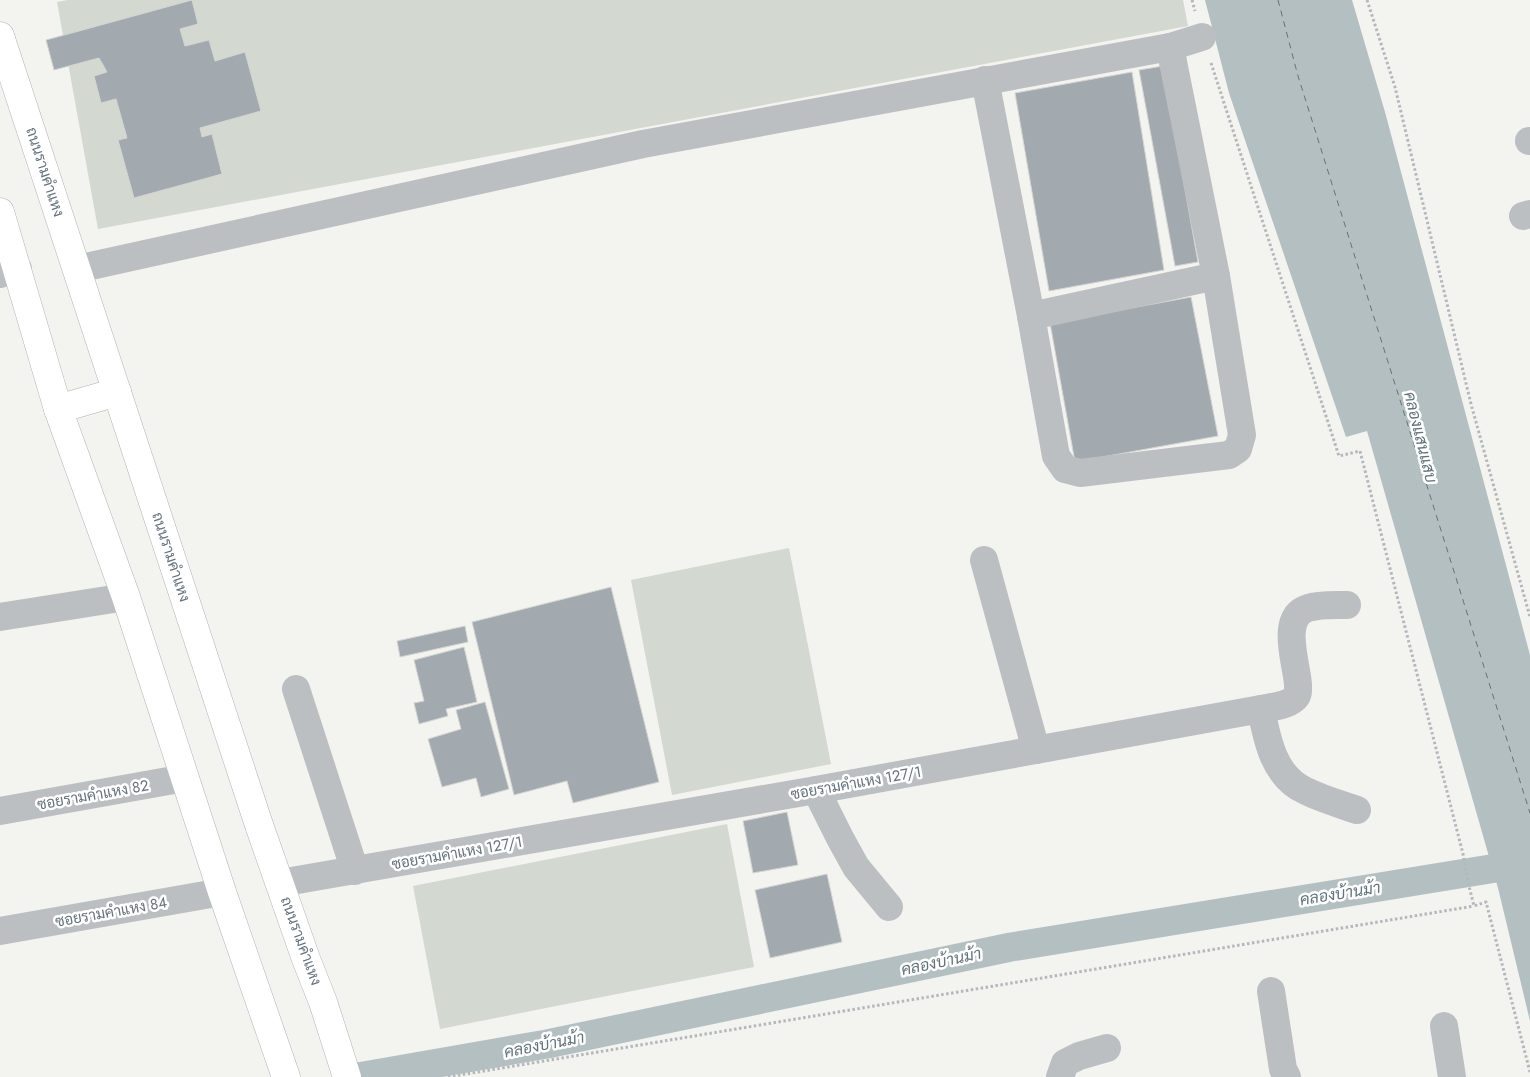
<svg xmlns="http://www.w3.org/2000/svg" width="1530" height="1077" font-family="Jost,Sarabun,sans-serif">
<rect width="100%" height="100%" fill="#f3f3f0"/>
<g fill="#d3d8d0">
<path d="M68,0H1183L1188,26L98,229L57,2Z"/>
<path d="M789,548L831,764L672,795L631,580Z"/>
<path d="M727,824L754,967L440,1029L413,886Z"/>
</g>
<path fill="#b4bfc2" d="M1205,0H1352L1385,112L1530,655V1021L1498,888L1367,431L1346,437L1229,93Z"/>
<g fill="none" stroke-linecap="round" stroke-linejoin="round">
<path stroke="#b4bfc2" stroke-width="29" d="M358,1077L547,1044L1011,947L1527,863"/>
<path stroke="#62747b" stroke-width="1" stroke-dasharray="6 5" stroke-linecap="butt" d="M1278,0L1298,76L1530,813"/>
</g>
<g fill="#a3aaaf" stroke="#d5d5d3">
<path d="M192,0L198,24L180,29L185,46L209,40L215,61L245,52L261,111L200,128L202,137L212,134L222,174L134,198L118,140L127,138L116,99L101,103L94,76L107,72L99,58L54,70L46,40Z"/>
<path d="M1163,66L1198,262L1175,266L1139,70Z"/>
<path d="M1132,72L1164,270L1049,291L1015,93Z"/>
<path d="M1191,297L1218,436L1075,462L1050,323Z"/>
<path d="M611,587L659,782L573,803L567,781L514,795L472,622Z"/>
<path d="M465,626L468,642L400,657L397,641Z"/>
<path d="M464,647L477,702L446,709L448,716L419,724L414,703L424,701L414,660Z"/>
<path d="M485,702L509,789L481,797L476,778L442,787L428,739L461,729L456,710Z"/>
<path d="M787,812L798,865L753,873L743,821Z"/>
<path d="M827,874L842,942L770,958L755,890Z"/>
</g>
<g fill="none" stroke-linecap="round" stroke-linejoin="round">
<defs>
<g id="major">
<path d="M0,36L258,822L306,959L323,1002L347,1077"/>
<path d="M0,212L58,409L126,597L222,892L286,1077"/>
<path d="M58,409L117,392"/>
</g>
</defs>
<use href="#major" stroke="#afb3b6" stroke-width="29"/>
<g stroke="#b5b8ba" stroke-width="3" stroke-dasharray="2.5 2.5" stroke-linecap="butt">
<path d="M1192,0L1195,11"/>
<path d="M1367,0L1395,87L1471,404L1530,617"/>
<path d="M1211,63L1339,456L1360,451L1463,854L1469,886L1474,906L1486,902L1530,1072"/>
<path d="M448,1077L1474,906"/>
</g>
<g stroke="#bbbfc2" stroke-width="28">
<path d="M985,80L1031,316L1056,456L1065,469L1080,473L1229,455L1238,449L1242,435L1216,276"/>
<path d="M1529,141H1530"/>
<path d="M1523,216L1530,214"/>
<path d="M77,269L643,144L1170,47L1202,37"/>
<path d="M0,274L18,269"/>
<path d="M1031,316L1216,276L1170,47"/>
<path d="M984,560L1036,750"/>
<path d="M0,617L126,597"/>
<path d="M296,689L355,871"/>
<path d="M1261,709C1267,740 1274,777 1306,791C1322,799 1340,804 1357,810"/>
<path d="M816,790L840,838L856,867L889,907"/>
<path d="M0,811L185,778"/>
<path d="M280,883L816,790L1261,709C1271,707 1286,706 1294,699C1299,695 1298,690 1298,685C1297,664 1279,617 1308,608C1320,604 1334,605 1347,605"/>
<path d="M0,931L222,892"/>
<path d="M1271,991L1283,1069L1287,1077"/>
<path d="M1444,1026L1452,1077"/>
<path d="M1060,1077L1065,1063L1079,1056L1107,1048"/>
</g>
<use href="#major" stroke="#fff" stroke-width="28"/>
</g>
<g text-anchor="middle" stroke-width="5" stroke-linejoin="round" paint-order="stroke">
<g font-size="15" fill="#66737e" stroke="#fff">
<text transform="translate(45 172) rotate(72)" y="5">ถนนรามคำแหง</text>
<text transform="translate(171 557) rotate(72)" y="5">ถนนรามคำแหง</text>
<text transform="translate(856 783) rotate(-10)" y="5">ซอยรามคำแหง 127/1</text>
<text transform="translate(93 795) rotate(-10)" y="5">ซอยรามคำแหง 82</text>
<text transform="translate(457 853) rotate(-10)" y="5">ซอยรามคำแหง 127/1</text>
<text transform="translate(111 912) rotate(-10)" y="5">ซอยรามคำแหง 84</text>
<text transform="translate(301 941) rotate(70)" y="5">ถนนรามคำแหง</text>
</g>
<g font-size="16" font-style="italic" fill="#62747b" stroke="#fff">
<text transform="translate(1421 437) rotate(76)" y="6">คลองแสนแสบ</text>
<text transform="translate(1340 893) rotate(-9)" y="6">คลองบ้านม้า</text>
<text transform="translate(941 961) rotate(-12)" y="6">คลองบ้านม้า</text>
<text transform="translate(544 1044) rotate(-11)" y="6">คลองบ้านม้า</text>
</g>
</g>
</svg>
